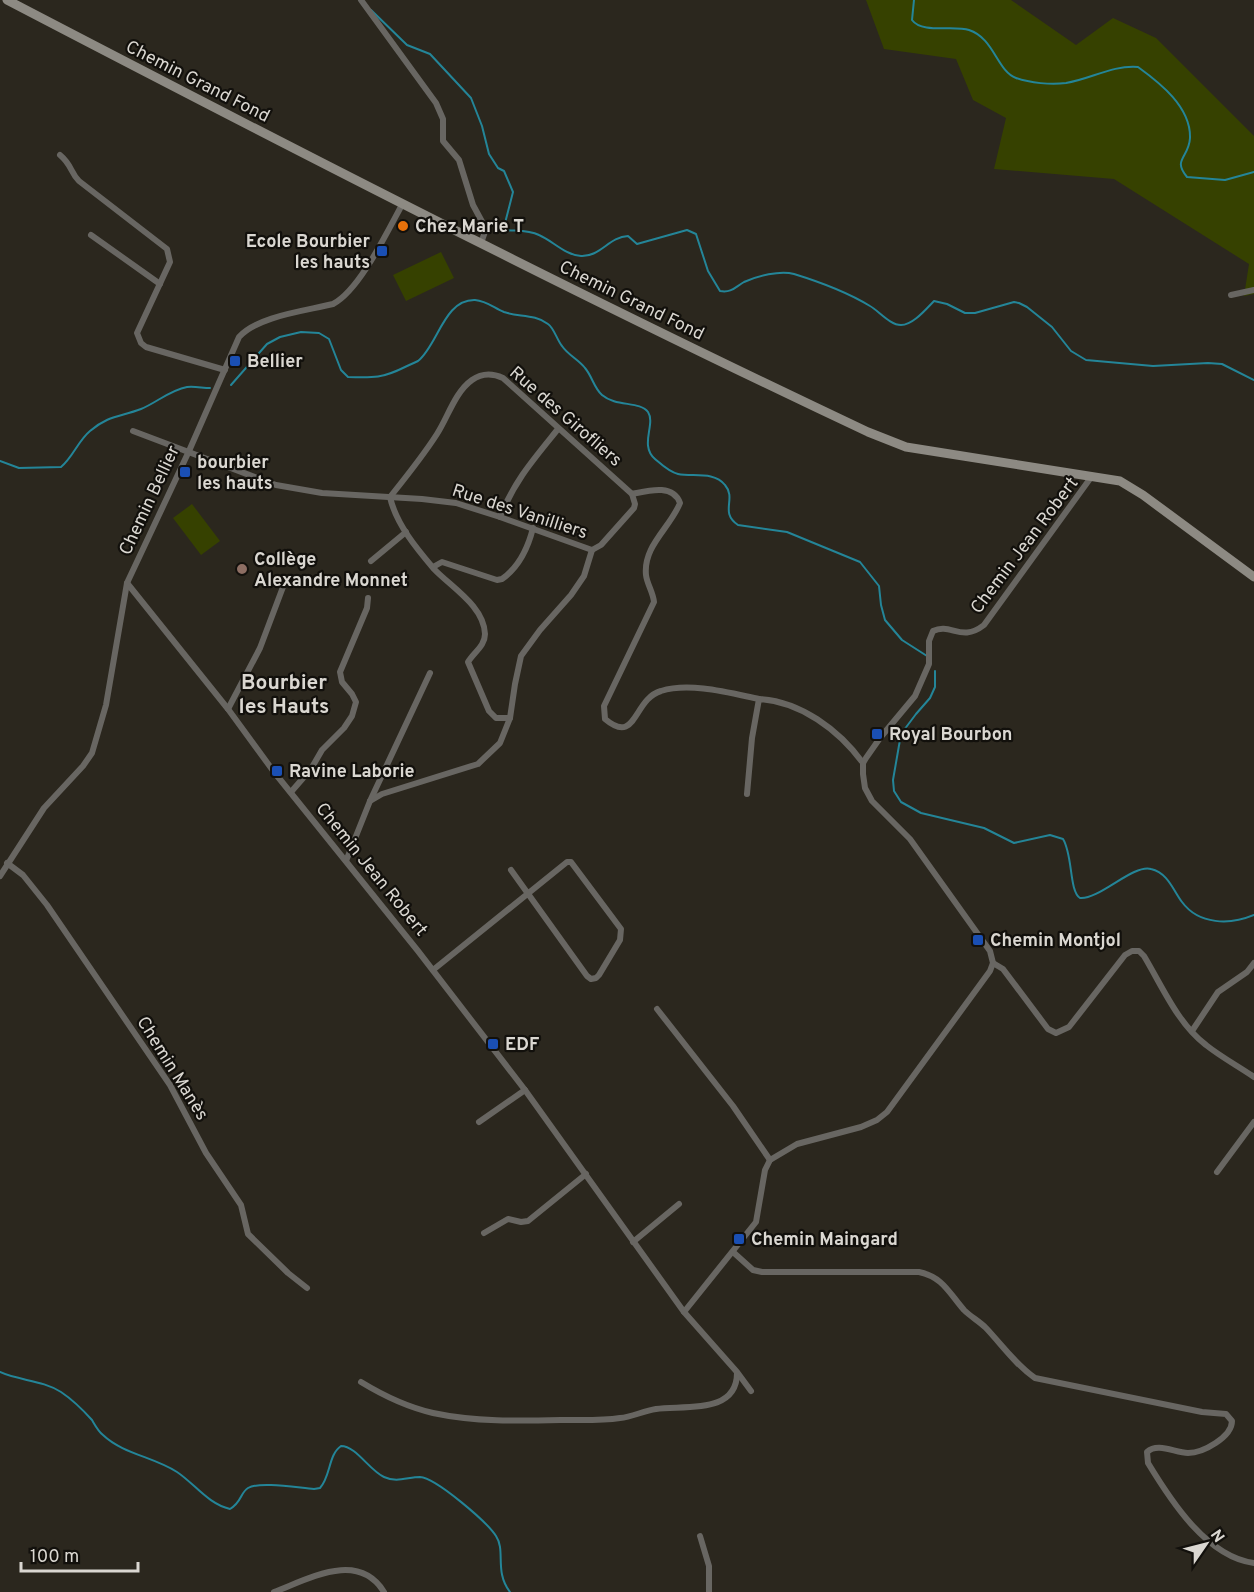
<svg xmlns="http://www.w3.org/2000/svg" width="1254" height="1592" font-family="Overpass,sans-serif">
<rect width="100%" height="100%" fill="#2b271e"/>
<g fill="#364100">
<path d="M866,0H1011L1076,45L1113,18L1156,38L1254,136V294L1244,296L1249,264L1114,179L994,169L1006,118L973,100L956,59L884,49Z"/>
<path d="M441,252L454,278L406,301L393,275Z"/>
<path d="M192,504L220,541L201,555L173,518Z"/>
</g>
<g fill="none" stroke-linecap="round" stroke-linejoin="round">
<g stroke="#248598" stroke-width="2">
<path d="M914,0L912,20C922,34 954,25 969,30C994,38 997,71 1016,78C1030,83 1051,85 1066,83C1091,79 1112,65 1138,67C1160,83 1191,107 1190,138C1189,158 1172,159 1187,177L1225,180L1254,172"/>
<path d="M371,10L407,45L430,54L471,98L482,126L489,154L498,168L504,171L513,192L504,227L506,230C518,231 529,230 539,235C553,241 565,255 581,256C600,257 609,237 628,236L637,244L687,230L696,234L708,271L720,291C732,293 735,287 744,282C757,276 780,270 794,274C820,282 847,292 870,306C879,311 890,325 901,325C913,325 926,309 934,301L947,304L965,313H975L1014,302L1019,303L1027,307L1052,327L1071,351L1086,360L1153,366L1208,363L1222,364L1254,380"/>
<path d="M231,385L267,344L280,337L301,332L319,333L329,339L341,370L348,377C374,378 383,378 405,367C409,365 414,363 418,361C438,345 444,299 475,300C487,301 494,308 504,312C518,317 535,314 548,324C554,328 557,340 562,346C568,355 579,360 585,368C592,376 594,388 602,395C616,407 640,401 648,412C656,424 639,445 655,459C662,465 669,472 678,474C693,477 714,471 725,485C737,499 719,512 738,525L787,532L860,562L879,586L881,605L885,620L902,640L927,656"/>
<path d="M0,461L19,468L61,467C73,457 78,441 90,431C109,415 120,417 141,409C156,403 170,390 187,387C194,386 203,388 210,388"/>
<path d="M935,671V687L930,698L916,714L901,734L893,780L894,791L901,802L921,813L984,828L1014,843L1050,835L1063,839C1073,855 1069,891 1080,898C1099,900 1133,864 1151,869C1168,873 1173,890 1182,902C1199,925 1230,925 1254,915"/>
<path d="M0,1372C20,1381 42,1380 61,1392C73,1400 83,1410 92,1420C95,1425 98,1431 103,1435C123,1454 154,1457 177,1472C195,1484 208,1504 230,1509C242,1502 240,1493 248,1488C260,1481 299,1488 314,1489L320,1488C331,1476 328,1455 341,1446C356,1446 369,1470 384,1477C397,1483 408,1477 420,1477C436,1478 487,1522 496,1536C506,1551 494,1571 510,1592"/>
</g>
<g stroke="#686662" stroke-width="6">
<path d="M361,0L436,103L443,119V141L459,160L473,205L486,229L481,243"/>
<path d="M60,155C72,165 70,172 79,181L167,249L170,262L137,333L141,343L146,347L225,370"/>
<path d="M91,235L160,284"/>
<path d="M1231,295L1254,290"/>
<path d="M133,431L276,485L322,493L422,499L456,503L500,517L592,550"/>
<path d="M632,494C647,491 673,483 680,503C670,528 643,546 646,575C647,584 653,592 654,602L604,706L605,719C637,746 633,699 661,691C690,682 730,693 759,699"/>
<path d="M500,517C515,480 533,460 558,429"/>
<path d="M371,561L406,532"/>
<path d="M433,567L442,562L497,580L502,579C519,567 528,548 533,528"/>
<path d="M127,583L228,709L274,772L418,951L525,1090L684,1312L737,1372L751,1391"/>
<path d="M228,709L260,648L286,579"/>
<path d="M510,718H496L489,711L468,662C474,652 485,646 485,634C484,606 451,587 434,569C417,549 396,524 390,497C406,477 423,456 437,434C448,417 455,392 472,380C482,373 492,373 503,378L632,494L635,504L634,508L601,545L592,550"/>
<path d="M291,792L311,769L322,750L344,728L352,716L356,702L352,694L342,682L340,672L367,608L368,598"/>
<path d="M747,794L752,738L759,699C800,701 839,730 863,763"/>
<path d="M370,801L382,794L478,764L500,743L510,718L515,684L521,656L540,630L571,595L584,576L592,550"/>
<path d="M346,861L370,801L430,673"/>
<path d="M7,863L23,875L47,905L170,1085L206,1153L241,1205L248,1234L288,1273L307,1288"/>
<path d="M0,876L44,808L83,766L92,753L106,705L127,583L189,451L239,337C258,316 305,311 333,304C360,290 388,230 403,203"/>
<path d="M993,963L1003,969L1048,1029L1056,1033L1069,1027L1125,955L1132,951H1139L1144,956C1162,986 1178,1024 1206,1045C1221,1057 1238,1066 1254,1077"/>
<path d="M433,970L567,862H571L621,929L620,940L599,975L596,978L591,979L587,976L511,870"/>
<path d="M657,1009L733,1106L770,1160"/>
<path d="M1192,1031L1218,992L1247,972L1254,963"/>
<path d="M479,1122L525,1090"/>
<path d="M1217,1172L1254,1122"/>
<path d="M484,1233L508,1219L521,1222L528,1221L586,1174"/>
<path d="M633,1242L679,1204"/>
<path d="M733,1252L753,1270L762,1272H919C943,1277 949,1293 964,1310C971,1317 979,1321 986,1328C1002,1345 1016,1365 1035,1378L1202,1412L1226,1414L1232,1421C1232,1437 1203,1453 1188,1453C1175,1453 1158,1442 1147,1452L1148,1463C1171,1501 1207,1557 1254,1563"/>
<path d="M684,1312L756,1222L765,1170L770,1160L797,1144L861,1127L877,1120L887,1112L990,971L993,963L990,951L910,839L872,801L865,788L863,774V763L866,758L880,738L915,696L929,664V641L933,631C951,622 961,643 984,625L1092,476"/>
<path d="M361,1382C384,1396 407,1407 433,1413C475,1422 518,1421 561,1420C580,1420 601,1421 620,1418C632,1417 643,1411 656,1409C683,1405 737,1415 737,1373"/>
<path d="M700,1536L709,1566V1592"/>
<path d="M274,1592C309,1579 358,1550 384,1592"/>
</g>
<path stroke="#8d8a83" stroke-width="9" d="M7,0C291,148 577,295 868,432L906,447L1120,481L1143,495L1254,577"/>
</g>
<circle fill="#e8710a" stroke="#12100c" stroke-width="2" cx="403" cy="226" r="6"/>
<g fill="#1a4fb4" stroke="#12100c" stroke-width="2">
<rect x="376" y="245" width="12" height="12" rx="3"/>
<rect x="229" y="355" width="12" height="12" rx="3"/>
<rect x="179" y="466" width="12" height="12" rx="3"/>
<rect x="871" y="728" width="12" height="12" rx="3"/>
<rect x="271" y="765" width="12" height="12" rx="3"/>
<rect x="972" y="934" width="12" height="12" rx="3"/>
<rect x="487" y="1038" width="12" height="12" rx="3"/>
<rect x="733" y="1233" width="12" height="12" rx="3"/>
</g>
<circle fill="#8d6e63" stroke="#12100c" stroke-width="2" cx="242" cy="569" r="6"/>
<g text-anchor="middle" stroke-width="4.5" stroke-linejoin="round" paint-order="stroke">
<g font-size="18" fill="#dad7d1" stroke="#12100c">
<text transform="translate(198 81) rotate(27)" y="6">Chemin Grand Fond</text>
<text transform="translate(632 300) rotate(26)" y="6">Chemin Grand Fond</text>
<text transform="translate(566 416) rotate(41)" y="6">Rue des Girofliers</text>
<text transform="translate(149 500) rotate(-65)" y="6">Chemin Bellier</text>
<text transform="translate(520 511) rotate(18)" y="6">Rue des Vanilliers</text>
<text transform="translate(1024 545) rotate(-53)" y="6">Chemin Jean Robert</text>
<text transform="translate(372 869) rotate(51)" y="6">Chemin Jean Robert</text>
<text transform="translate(173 1068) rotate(58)" y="6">Chemin Manès</text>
</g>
<g font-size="18" font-weight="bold" fill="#dad7d1" stroke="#12100c" text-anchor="start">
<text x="415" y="232">Chez Marie T</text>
<text x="370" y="247" text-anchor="end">Ecole Bourbier<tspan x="370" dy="21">les hauts</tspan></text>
<text x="247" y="367">Bellier</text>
<text x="197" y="468">bourbier<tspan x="197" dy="21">les hauts</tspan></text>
<text x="254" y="565">Collège<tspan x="254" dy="21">Alexandre Monnet</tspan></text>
<text x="889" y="740">Royal Bourbon</text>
<text x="289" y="777">Ravine Laborie</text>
<text x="990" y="946">Chemin Montjol</text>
<text x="505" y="1050">EDF</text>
<text x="751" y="1245">Chemin Maingard</text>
</g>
<g font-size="21" font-weight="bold" fill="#dad7d1" stroke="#12100c">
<text x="284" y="689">Bourbier<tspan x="284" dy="24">les Hauts</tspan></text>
</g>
</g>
<g transform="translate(1206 1544) rotate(55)" stroke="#12100c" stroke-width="4.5" paint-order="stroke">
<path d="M0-4.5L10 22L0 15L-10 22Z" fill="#dad7d1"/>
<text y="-9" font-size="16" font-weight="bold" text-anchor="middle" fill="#dad7d1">N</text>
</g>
<path d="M21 1562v9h117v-9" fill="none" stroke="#dad7d1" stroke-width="3"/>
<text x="30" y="1562" font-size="18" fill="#dad7d1" stroke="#12100c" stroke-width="4.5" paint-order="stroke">100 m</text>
</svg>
